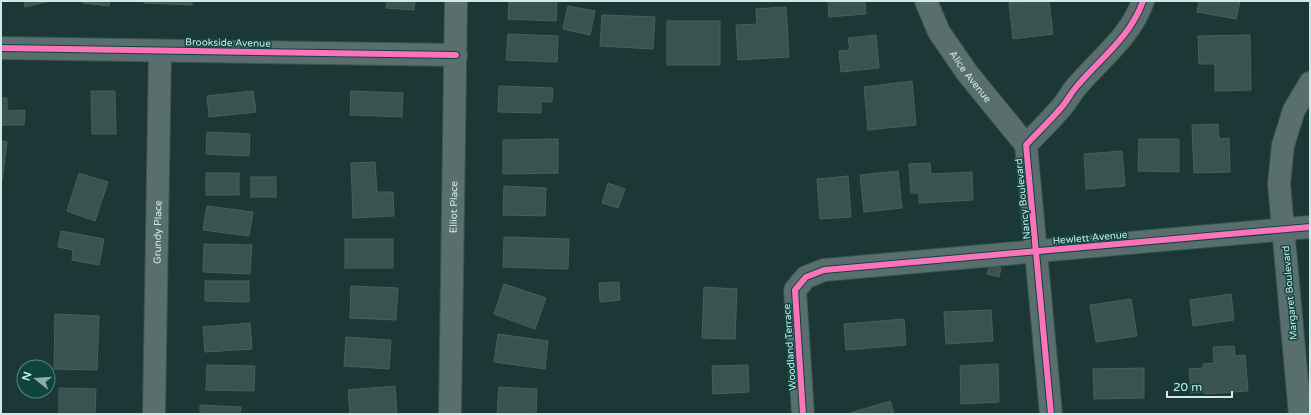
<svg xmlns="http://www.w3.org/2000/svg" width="1311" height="415" font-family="'Varela Round',sans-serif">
<rect width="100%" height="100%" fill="#1b3736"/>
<g fill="#3b534f" stroke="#49605b">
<path d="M24,1H50L25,7Z"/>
<path d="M83,1H110L109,6L83,3Z"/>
<path d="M144,1H192V5L144,3Z"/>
<path d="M387,1H415L414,10L386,8Z"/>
<path d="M509,1H557L556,21L508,19Z"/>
<path d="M828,1H865L866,14L829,17Z"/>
<path d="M1023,1H1049L1053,34L1013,39L1009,3Z"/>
<path d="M1199,1H1240L1236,19L1197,12Z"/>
<path d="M568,6L595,11L590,35L563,29Z"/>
<path d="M786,7L789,57L738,60L736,25L757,24L756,9Z"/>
<path d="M602,15L655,17L653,49L600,46Z"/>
<rect x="667" y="21" width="53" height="44"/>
<path d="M508,34L558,36L557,62L506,60Z"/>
<path d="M876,35L879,68L841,72L839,51L850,50L848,38Z"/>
<path d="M1250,35L1251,90L1215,91V64H1199L1198,36Z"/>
<path d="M912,81L916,125L868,130L864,87Z"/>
<path d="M499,86L553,88L552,102H541V113L498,112Z"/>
<path d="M91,91H115L116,134H92Z"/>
<path d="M253,91L256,112L209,117L207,96Z"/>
<path d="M351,91L403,93L402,117L350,115Z"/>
<path d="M1,98H7V111L25,110L24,125H1Z"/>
<path d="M1218,124L1219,139L1229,138L1230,172L1194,173L1192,125Z"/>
<path d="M207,132L250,134L249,156L206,154Z"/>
<path d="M558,139V173L503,174V140Z"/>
<path d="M1139,139H1179V172L1138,171Z"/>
<path d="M1,141L7,142L2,181H1Z"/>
<path d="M1122,151L1125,186L1086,189L1084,154Z"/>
<path d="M375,162L377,192H393L394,216L353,218L351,163Z"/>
<path d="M930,163L931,174L972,172L973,200L919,203V193H911L909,164Z"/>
<path d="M898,171L902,208L864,212L860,175Z"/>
<path d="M79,173L108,182L95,221L67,211Z"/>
<rect x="206" y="173" width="33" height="22"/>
<path d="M848,176L851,217L820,219L817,179Z"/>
<rect x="251" y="177" width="25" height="20"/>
<path d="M608,183L625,189L618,208L602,203Z"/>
<path d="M504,186L546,188L545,216L503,215Z"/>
<path d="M207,206L253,212L249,236L203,230Z"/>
<path d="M61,231L104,239L99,265L72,260L73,250L58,247Z"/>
<path d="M504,237L569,239L568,269L503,267Z"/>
<rect x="345" y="239" width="48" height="29"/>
<path d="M204,244L252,245L250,274L203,272Z"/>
<path d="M990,265L1001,268L999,277L987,274Z"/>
<path d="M205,281H249V302L205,301Z"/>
<path d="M619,282L620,300L600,302L599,283Z"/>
<path d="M504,284L546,298L535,329L494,314Z"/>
<path d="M351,286L398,288L396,320L350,318Z"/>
<path d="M704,287L737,289L735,339L702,338Z"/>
<path d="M1231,294L1234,320L1193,326L1190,300Z"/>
<path d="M1131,299L1137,336L1096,342L1090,305Z"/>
<path d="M991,310L993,341L946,344L944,312Z"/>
<path d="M55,314L99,316L97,370L54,369Z"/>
<path d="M904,319L906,345L846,350L844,324Z"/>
<path d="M250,323L252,349L205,352L203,327Z"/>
<path d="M498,334L548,341L545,369L494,362Z"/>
<path d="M346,337L391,340L389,369L344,366Z"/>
<path d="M1234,346L1235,356L1245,355L1248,391L1205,394V392L1191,393L1189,369L1203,368V364L1214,363L1213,347Z"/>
<path d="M998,364L999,402L961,404L960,366Z"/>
<path d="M207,365L255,366L254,391L206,390Z"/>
<path d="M748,365L749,392L713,394L712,366Z"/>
<path d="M1144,368V398L1094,399L1093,369Z"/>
<path d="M395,386L397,414H350L348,390Z"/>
<path d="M499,387L537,389L536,414H497Z"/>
<path d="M59,388L96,389L95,414H59Z"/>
<path d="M890,401L894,414H847Z"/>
<path d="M200,405L241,407L240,414H200Z"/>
</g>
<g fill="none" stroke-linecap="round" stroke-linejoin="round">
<defs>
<g id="minor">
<path id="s1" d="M926,1L939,32L968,74L1026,145"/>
<path d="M1,48L456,55"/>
<path id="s2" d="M154,414L160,51"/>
<path id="s3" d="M450,414L456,1"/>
<path d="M803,414L795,290L806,277L824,270L1310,227"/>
<path d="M1051,414L1026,145C1037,133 1049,122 1060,109C1067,102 1071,92 1078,85C1101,58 1131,36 1143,1"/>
<path d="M1300,414L1279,184L1283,145L1294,110L1310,83"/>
</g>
</defs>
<use href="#minor" stroke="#3c5351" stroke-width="24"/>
<use href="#minor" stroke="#586f6d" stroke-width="22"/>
<defs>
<g id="cycleway">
<path d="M1,48L456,55"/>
<path d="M803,414L795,290L806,277L824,270L1310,227"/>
<path d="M1051,414L1026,145C1037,133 1049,122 1060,109C1067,102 1071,92 1078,85C1101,58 1131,36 1143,1"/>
</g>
</defs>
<use href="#cycleway" stroke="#0f4340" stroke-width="8"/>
<use href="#cycleway" stroke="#fb73b8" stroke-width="6"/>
</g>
<g text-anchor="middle" stroke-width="3" stroke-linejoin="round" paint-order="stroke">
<g font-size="10" fill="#ccebe8" stroke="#0f4340">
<text transform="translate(228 42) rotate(1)" y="4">Brookside Avenue</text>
<text dy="4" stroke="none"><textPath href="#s1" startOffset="88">Alice Avenue</textPath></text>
<text transform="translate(1022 199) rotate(-96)" y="4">Nancy Boulevard</text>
<text dy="4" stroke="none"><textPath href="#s3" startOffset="207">Elliot Place</textPath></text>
<text dy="4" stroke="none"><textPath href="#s2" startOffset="182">Grundy Place</textPath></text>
<text transform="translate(1090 237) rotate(-5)" y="4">Hewlett Avenue</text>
<text transform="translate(1289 293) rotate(-95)" y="4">Margaret Boulevard</text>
<text transform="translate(789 347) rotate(-94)" y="4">Woodland Terrace</text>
</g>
</g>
<rect width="1311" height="415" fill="none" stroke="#ccebe8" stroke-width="4"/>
<g transform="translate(36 379) rotate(287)"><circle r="19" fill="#0f4340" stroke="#5b8683"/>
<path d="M0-3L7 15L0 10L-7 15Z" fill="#8eacaa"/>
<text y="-6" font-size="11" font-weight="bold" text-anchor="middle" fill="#ccebe8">N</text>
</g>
<path d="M1167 391v6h65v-6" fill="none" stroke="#ccebe8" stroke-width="2"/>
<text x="1173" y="391" font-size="12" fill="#ccebe8" stroke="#0f4340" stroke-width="3" paint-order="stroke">20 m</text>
</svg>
